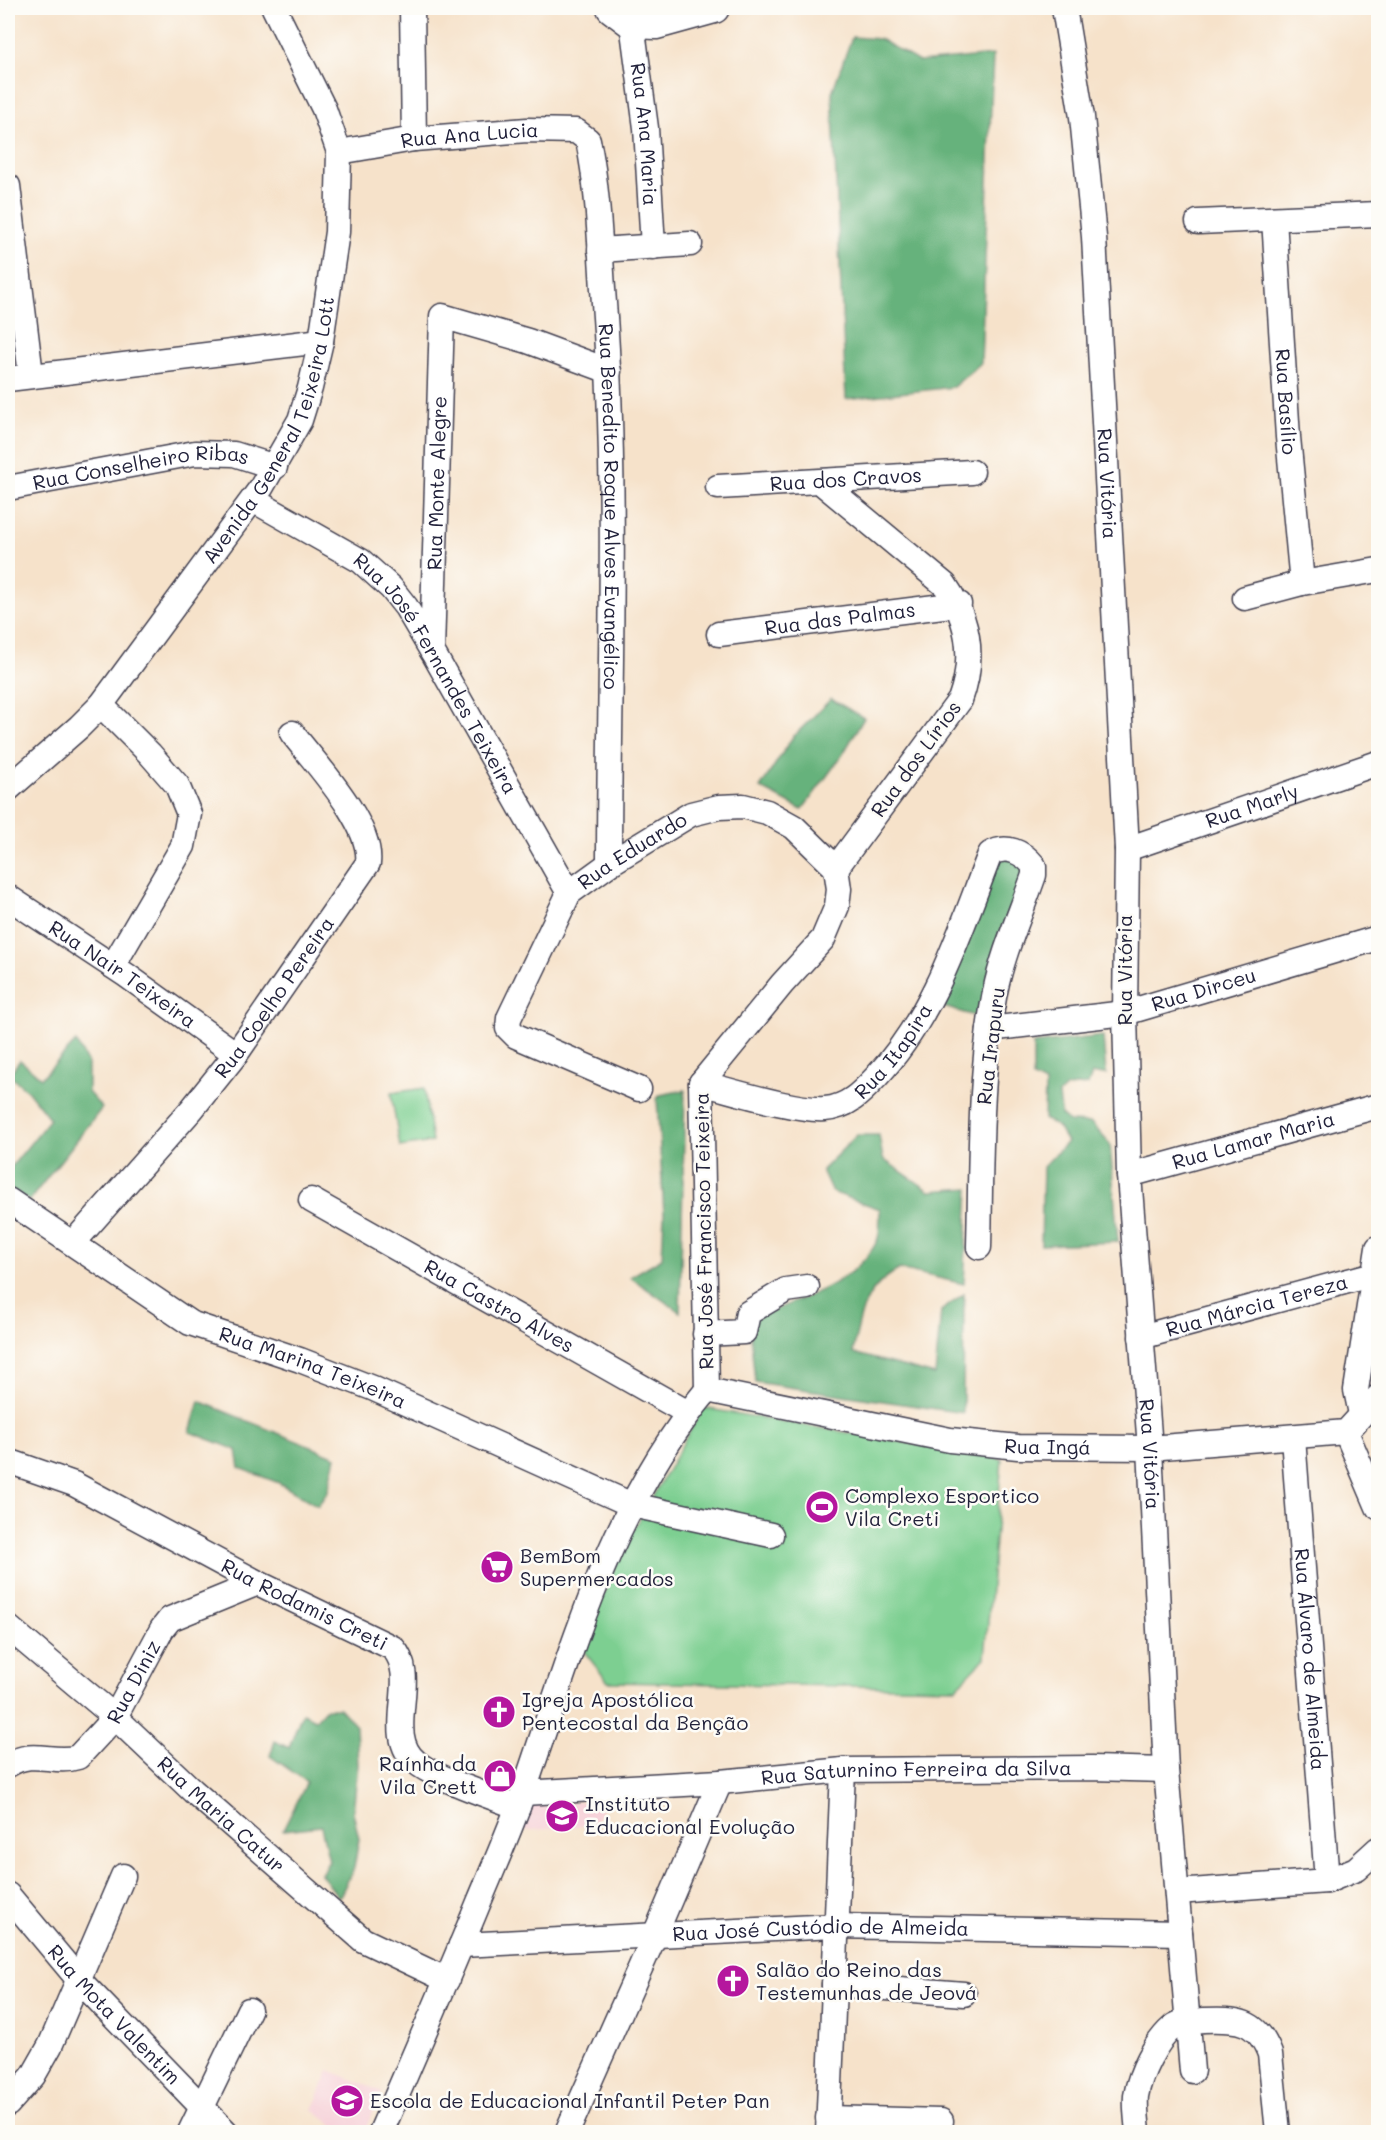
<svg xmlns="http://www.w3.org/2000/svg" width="1386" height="2140" font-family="Mali,sans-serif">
<rect width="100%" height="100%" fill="#fdfcf7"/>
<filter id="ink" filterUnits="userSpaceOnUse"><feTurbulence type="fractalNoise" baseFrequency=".0167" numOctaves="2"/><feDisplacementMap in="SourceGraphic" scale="12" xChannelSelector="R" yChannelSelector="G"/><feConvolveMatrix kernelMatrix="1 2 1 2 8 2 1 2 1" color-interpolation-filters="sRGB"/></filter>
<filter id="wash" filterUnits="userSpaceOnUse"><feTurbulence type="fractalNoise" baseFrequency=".008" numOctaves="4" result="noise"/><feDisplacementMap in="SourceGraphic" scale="24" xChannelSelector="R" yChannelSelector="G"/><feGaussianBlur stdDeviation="1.35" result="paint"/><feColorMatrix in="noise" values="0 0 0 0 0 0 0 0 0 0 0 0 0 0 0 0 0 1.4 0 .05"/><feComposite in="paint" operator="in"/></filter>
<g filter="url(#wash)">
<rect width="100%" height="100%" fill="#f6e2ca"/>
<g fill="#f6cfd7">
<path d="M606,1800L594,1825L521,1831L527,1806Z"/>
<path d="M329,2070L382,2092L364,2132H341L313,2110Z"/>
</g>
<g fill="#7dcf91" stroke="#507866" stroke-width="1.5">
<path d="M424,1088L432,1142L400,1147L391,1093Z"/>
<path d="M703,1408L1002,1459L985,1658L956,1688L608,1682L582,1649L619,1556Z"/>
</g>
<g fill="#66b27b" stroke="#446a5b" stroke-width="1.5">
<path d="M852,37L880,39L919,62L993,55L981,363L953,387L846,399L832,92Z"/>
<path d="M831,699L864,718L843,754L802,810L760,788L792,738Z"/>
<path d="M1008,856L1029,868L978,1017L940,1006L996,862Z"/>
<path d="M1103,1036L1106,1074H1092L1088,1085L1067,1087L1059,1094L1061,1115L1069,1122L1091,1123L1110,1144L1118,1242L1041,1245L1043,1167L1067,1142L1058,1127L1044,1119L1045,1084L1033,1078V1044Z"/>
<path d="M76,1042L88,1064V1092L102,1108L29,1201L8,1187V1171L50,1119L28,1091L9,1075L20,1060L41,1078Z"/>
<path d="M685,1090L680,1312L630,1277L662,1258L664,1214L657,1099L660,1095Z"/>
<path d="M857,1135H879L883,1159L930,1191L969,1188L964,1284L900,1269C863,1288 860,1316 853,1353L935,1375L941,1311L964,1294L963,1413L755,1382L751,1339L753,1318C795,1301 855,1285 877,1241C881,1233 879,1219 880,1209L832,1192L822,1170Z"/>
<path d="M199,1401L336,1457L328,1491L318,1506L279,1483L240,1468L237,1450L190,1432Z"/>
<path d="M326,1708H340L356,1726L358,1765L353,1812L359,1839L354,1868L339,1898L321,1874L329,1861L321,1826L283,1830L307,1782L270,1756L275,1741L289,1748L302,1713L316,1719Z"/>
</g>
</g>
<g filter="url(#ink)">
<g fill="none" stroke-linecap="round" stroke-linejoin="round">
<defs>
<g id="minor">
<path d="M412,8L414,139"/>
<path id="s1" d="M1064,8L1082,117L1094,237L1127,849L1125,1013L1129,1175L1150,1448L1166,1770L1192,2071"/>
<path id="s2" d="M632,23L646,128L653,247"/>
<path id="s3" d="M339,152L414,139L527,130L576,131L588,140C599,193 600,250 604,303C618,490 609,677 609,864"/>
<path d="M8,186L31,375"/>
<path id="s4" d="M1274,219L1288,437L1302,583"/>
<path d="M1198,222L1378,214"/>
<path d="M600,250L690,244"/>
<path d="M8,379L321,341"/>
<path d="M822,483L945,585C970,621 975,659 960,700L836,868"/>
<path id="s5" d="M718,487L972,472"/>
<path id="s6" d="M8,488L195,453L234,454L275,467"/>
<path id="s7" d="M253,500L361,561L391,588L406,607L432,651L569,893"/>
<path d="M1245,598L1302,583L1378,570"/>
<path id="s8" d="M719,634L959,604"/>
<path id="s9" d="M432,651L442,316L528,341L609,371"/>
<path d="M101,705L150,754L177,785L189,814L183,846L113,966"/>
<path id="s10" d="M8,789L79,727L101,705L261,488L300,420L310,388L321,341L337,232L339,152L324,109L274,8"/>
<path id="s11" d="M1127,849L1378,763"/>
<path id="s12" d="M8,897L126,975L236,1054"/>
<path id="s13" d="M989,1029L1125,1013L1378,938"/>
<path id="s14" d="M701,1083C733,1091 795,1111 825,1109C849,1107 862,1092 877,1076C935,1014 960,931 990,854C1006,844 1023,852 1034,866V875C1021,913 1003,952 995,992C979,1075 981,1162 979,1247"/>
<path id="s15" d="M639,1089L516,1036L508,1028L509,1018L569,893L609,864L691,814L719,807L743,806L767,812L794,827L836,868"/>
<path id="s16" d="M1129,1175L1378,1106"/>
<path id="s17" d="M8,1200L190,1323L300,1360L372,1388L632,1505L771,1535"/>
<path id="s18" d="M311,1200L688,1413"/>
<path id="s19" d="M73,1243L192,1109L236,1054L368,863C373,824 315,763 292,733"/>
<path d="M705,1334L744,1332L748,1313L786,1290L807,1287"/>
<path id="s20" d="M1141,1337L1374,1274"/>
<path id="s21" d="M707,1390L950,1440L1018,1447L1150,1448L1346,1432L1378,1397"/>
<path d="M707,1390L701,1083L782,984L823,939L837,906L839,889L836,868"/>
<path d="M1361,1414L1356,1390L1378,1248"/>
<path d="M1346,1432L1378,1507"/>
<path id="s22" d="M1293,1438L1327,1881"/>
<path id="s23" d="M8,1461L74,1484L258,1583L393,1648C421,1678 382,1734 416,1762C434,1778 493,1797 518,1807"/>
<path id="s24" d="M8,1627L115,1717L193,1791L363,1940L447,1980"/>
<path id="s25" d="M8,1765C34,1748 53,1765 78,1757L115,1717L162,1629L170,1619L258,1583"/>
<path id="s26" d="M523,1793L720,1782L843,1770L1092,1768L1166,1770"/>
<path d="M1177,1892L1327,1881L1356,1869L1378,1849"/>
<path id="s27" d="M8,1895L79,1980L226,2132"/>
<path id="s28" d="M461,1945L835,1926L1180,1933"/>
<path d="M834,1984L964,1994"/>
<path d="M8,2104L33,2076L50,2046L123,1876"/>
<path d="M828,2118L941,2121"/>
<path d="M190,2132L249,2010"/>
<path d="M381,2132C414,2056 447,1980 479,1902C494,1866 510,1830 523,1793C572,1652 609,1508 707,1390"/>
<path d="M567,2132L654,1937L720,1782"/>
<path d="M828,2132L843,1770"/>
<path d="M1138,2132C1137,2121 1135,2107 1136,2096C1140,2073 1155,2042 1173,2027C1182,2020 1193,2021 1204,2020C1237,2019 1257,2019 1270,2054L1278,2132"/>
</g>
<path id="major" d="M612,8L632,23L656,24L714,8"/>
</defs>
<use href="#minor" stroke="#423f50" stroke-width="27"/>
<use href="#major" stroke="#423f50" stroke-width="33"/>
<use href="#minor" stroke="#fff" stroke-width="24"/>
<use href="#major" stroke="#fff" stroke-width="30"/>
</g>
</g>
<defs>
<symbol id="stadium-disc" viewBox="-11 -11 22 22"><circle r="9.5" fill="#b5179e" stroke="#fdfcf7"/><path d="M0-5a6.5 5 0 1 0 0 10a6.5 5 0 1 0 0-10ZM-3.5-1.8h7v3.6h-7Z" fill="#fff"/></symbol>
<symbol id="supermarket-disc" viewBox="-11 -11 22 22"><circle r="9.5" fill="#b5179e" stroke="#fdfcf7"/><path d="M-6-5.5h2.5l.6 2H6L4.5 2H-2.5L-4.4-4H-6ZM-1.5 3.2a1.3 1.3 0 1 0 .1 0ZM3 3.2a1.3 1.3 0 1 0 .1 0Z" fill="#fff"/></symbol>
<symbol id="church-disc" viewBox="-11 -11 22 22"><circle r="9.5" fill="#b5179e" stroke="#fdfcf7"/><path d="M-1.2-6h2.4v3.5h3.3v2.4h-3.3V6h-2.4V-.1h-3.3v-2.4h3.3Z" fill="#fff"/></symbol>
<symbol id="shop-disc" viewBox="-11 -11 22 22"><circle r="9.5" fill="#b5179e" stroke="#fdfcf7"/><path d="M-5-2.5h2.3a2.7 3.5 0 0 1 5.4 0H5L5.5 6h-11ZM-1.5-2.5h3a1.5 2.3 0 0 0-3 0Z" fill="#fff"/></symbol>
<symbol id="school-disc" viewBox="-11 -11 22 22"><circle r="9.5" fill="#b5179e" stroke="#fdfcf7"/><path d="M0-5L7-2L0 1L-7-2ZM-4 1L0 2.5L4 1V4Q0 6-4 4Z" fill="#fff"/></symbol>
</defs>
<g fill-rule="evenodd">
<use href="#stadium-disc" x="803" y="1488" width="38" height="38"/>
<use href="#supermarket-disc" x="478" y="1548" width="38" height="38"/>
<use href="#church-disc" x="480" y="1693" width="38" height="38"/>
<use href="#shop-disc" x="481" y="1757" width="38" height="38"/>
<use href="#school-disc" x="543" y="1797" width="38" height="38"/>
<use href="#church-disc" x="714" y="1962" width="38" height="38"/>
<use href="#school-disc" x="328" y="2082" width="38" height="38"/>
</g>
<g text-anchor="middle" stroke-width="5" stroke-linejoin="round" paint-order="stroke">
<g font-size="20" fill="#22223b" stroke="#fdfcf7">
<text dy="7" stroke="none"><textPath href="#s2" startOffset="112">Rua Ana Maria</textPath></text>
<text dy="7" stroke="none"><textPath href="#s3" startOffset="132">Rua Ana Lucia</textPath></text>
<text dy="7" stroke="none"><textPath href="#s4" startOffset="183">Rua Basílio</textPath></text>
<text dy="7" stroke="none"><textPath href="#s10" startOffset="452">Avenida General Teixeira Lott</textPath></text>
<text dy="7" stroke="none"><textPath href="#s6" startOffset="135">Rua Conselheiro Ribas</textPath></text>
<text dy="7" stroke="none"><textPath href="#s5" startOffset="128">Rua dos Cravos</textPath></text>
<text dy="7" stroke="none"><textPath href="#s9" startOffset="168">Rua Monte Alegre</textPath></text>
<text dy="7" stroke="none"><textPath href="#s1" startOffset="478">Rua Vitória</textPath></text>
<text dy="7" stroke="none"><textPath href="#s3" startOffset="621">Rua Benedito Roque Alves Evangélico</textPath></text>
<text dy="7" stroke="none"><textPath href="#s8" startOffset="122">Rua das Palmas</textPath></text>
<text dy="7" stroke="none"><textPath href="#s7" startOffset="260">Rua José Fernandes Teixeira</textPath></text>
<text transform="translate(916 759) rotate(-54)" y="7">Rua dos Lírios</text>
<text dy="7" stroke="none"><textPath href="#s11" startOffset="132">Rua Marly</textPath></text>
<text dy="7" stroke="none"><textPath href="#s15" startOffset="370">Rua Eduardo</textPath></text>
<text transform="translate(1125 970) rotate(-90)" y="7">Rua Vitória</text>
<text dy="7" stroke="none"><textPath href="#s12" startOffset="138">Rua Nair Teixeira</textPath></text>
<text dy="7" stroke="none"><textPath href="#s13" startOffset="219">Rua Dirceu</textPath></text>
<text dy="7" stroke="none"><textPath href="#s19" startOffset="318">Rua Coelho Pereira</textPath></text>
<text transform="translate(991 1046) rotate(-83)" y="7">Rua Irapuru</text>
<text dy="7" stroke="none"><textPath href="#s14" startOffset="220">Rua Itapira</textPath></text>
<text dy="7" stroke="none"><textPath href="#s16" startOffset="129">Rua Lamar Maria</textPath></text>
<text transform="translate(704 1231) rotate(-91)" y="7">Rua José Francisco Teixeira</text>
<text dy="7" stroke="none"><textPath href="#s20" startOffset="120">Rua Márcia Tereza</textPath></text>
<text dy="7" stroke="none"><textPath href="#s18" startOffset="216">Rua Castro Alves</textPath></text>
<text dy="7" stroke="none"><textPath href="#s17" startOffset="350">Rua Marina Teixeira</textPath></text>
<text dy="7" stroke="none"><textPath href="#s21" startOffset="346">Rua Ingá</textPath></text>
<text dy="7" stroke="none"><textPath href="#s1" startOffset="1450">Rua Vitória</textPath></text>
<text dy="7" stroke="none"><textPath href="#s23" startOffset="330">Rua Rodamis Creti</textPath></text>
<text dy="7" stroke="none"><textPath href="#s22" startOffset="222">Rua Álvaro de Almeida</textPath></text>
<text dy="7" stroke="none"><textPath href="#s25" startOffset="166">Rua Diniz</textPath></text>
<text dy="7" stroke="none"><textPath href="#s26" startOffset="394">Rua Saturnino Ferreira da Silva</textPath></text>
<text dy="7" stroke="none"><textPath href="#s24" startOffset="284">Rua Maria Catur</textPath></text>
<text dy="7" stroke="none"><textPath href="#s28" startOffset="360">Rua José Custódio de Almeida</textPath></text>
<text dy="7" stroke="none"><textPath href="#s27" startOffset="160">Rua Mota Valentim</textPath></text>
</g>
<g font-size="20" fill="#22223b" stroke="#fdfcf7" text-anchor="start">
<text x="845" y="1503">Complexo Esportico<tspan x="845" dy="23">Vila Creti</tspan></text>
<text x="520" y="1563">BemBom<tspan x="520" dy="23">Supermercados</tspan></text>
<text x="522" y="1707">Igreja Apostólica<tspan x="522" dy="23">Pentecostal da Benção</tspan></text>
<text x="477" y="1771" text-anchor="end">Raínha da<tspan x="477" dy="23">Vila Crett</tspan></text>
<text x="585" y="1811">Instituto<tspan x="585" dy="23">Educacional Evolução</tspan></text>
<text x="756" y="1977">Salão do Reino das<tspan x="756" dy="23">Testemunhas de Jeová</tspan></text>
<text x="370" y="2108">Escola de Educacional Infantil Peter Pan</text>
</g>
</g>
<rect width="1386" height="2140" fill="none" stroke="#fdfcf7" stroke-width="30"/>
</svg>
